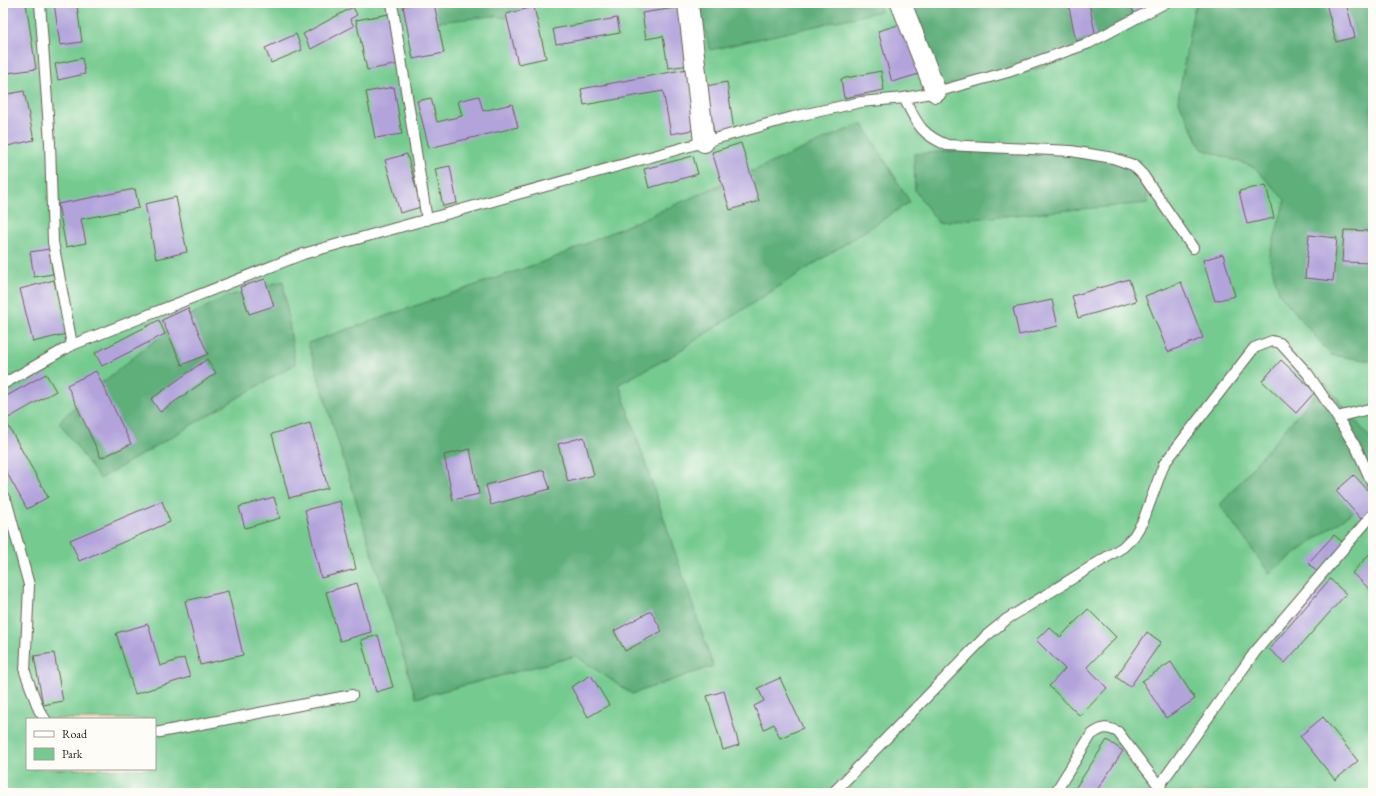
<svg xmlns="http://www.w3.org/2000/svg" width="1376" height="796" font-family="'EB Garamond',serif">
<rect width="100%" height="100%" fill="#fdfcf7"/>
<filter id="ink" filterUnits="userSpaceOnUse"><feTurbulence type="fractalNoise" baseFrequency=".025" numOctaves="2"/><feDisplacementMap in="SourceGraphic" scale="8" xChannelSelector="R" yChannelSelector="G"/><feConvolveMatrix kernelMatrix="1 2 1 2 8 2 1 2 1" color-interpolation-filters="sRGB"/></filter>
<filter id="wash" filterUnits="userSpaceOnUse"><feTurbulence type="fractalNoise" baseFrequency=".012" numOctaves="4" result="noise"/><feDisplacementMap in="SourceGraphic" scale="16" xChannelSelector="R" yChannelSelector="G"/><feGaussianBlur stdDeviation="0.9" result="paint"/><feColorMatrix in="noise" values="0 0 0 0 0 0 0 0 0 0 0 0 0 0 0 0 0 1.4 0 .05"/><feComposite in="paint" operator="in"/></filter>
<g filter="url(#wash)">
<rect width="100%" height="100%" fill="#f4dabc"/>
<path fill="#74cb8f" stroke="#487456" fill-rule="evenodd" d="M3,3H1373V793H3ZM27,719H155V769H27Z"/>
<g fill="#5faf7a" stroke="#3e664b">
<path d="M426,3H526L527,21L493,16L428,23Z"/>
<path d="M698,3H878L881,11L710,50Z"/>
<path d="M907,3H1163L1164,7L1041,68L941,91Z"/>
<path d="M1197,3H1373V361L1331,355L1279,293L1269,257L1285,200L1254,167L1202,149L1178,100L1193,13Z"/>
<path d="M862,123L910,202L668,358L619,384L713,666L632,694L576,656L416,698L308,343L551,259Z"/>
<path d="M1023,148L1073,149L1139,160L1143,173L1148,203L938,222L915,191L914,154L951,151Z"/>
<path d="M283,281L295,364L100,479L59,422L88,394L179,321L225,297Z"/>
<path d="M1325,383L1373,442L1366,502L1269,573L1220,505Z"/>
</g>
<g id="blocks">
<g fill="#b2a4db">
<path d="M3,3H26L36,69L8,73L3,41Z"/>
<path d="M54,3H88L77,6L82,42L60,45Z"/>
<path d="M419,3H434L444,53L413,59L403,6Z"/>
<path d="M1068,3H1089L1096,37L1076,41Z"/>
<path d="M1129,3H1159L1135,15Z"/>
<path d="M1326,3H1346L1355,37L1336,42Z"/>
<path d="M353,7L357,15L350,19L354,26L311,49L303,34Z"/>
<path d="M534,7L546,58L518,64L506,14Z"/>
<path d="M682,7L690,65L668,68L663,36L646,39L642,13Z"/>
<path d="M389,14L399,64L367,70L356,20Z"/>
<path d="M617,18L620,33L556,44L553,29Z"/>
<path d="M905,23L919,74L892,82L878,31Z"/>
<path d="M296,34L302,50L271,63L265,48Z"/>
<path d="M82,58L85,74L58,80L55,64Z"/>
<path d="M687,69L698,129L671,134L663,91L584,105L581,89Z"/>
<path d="M881,71L884,90L844,98L841,79Z"/>
<path d="M727,82L734,131L714,134L706,86Z"/>
<path d="M394,87L402,134L375,138L366,92Z"/>
<path d="M24,91L34,140L3,147V95Z"/>
<path d="M479,96L483,111L512,104L518,127L429,148L417,101L431,98L437,122L462,116L458,101Z"/>
<path d="M741,143L759,201L730,210L712,152Z"/>
<path d="M407,154L421,207L400,213L385,160Z"/>
<path d="M693,156L698,174L649,188L644,169Z"/>
<path d="M450,166L457,203L443,206L435,169Z"/>
<path d="M1266,185L1274,218L1247,224L1239,191Z"/>
<path d="M135,189L139,208L81,219L86,243L66,247L58,204Z"/>
<path d="M176,197L187,252L156,259L145,204Z"/>
<path d="M1344,230L1373,231V263L1342,262Z"/>
<path d="M1309,235L1337,238L1333,281L1305,278Z"/>
<path d="M49,249L53,274L34,277L30,252Z"/>
<path d="M1223,254L1235,296L1215,301L1203,260Z"/>
<path d="M265,279L274,306L249,314L240,287Z"/>
<path d="M1129,279L1136,301L1078,318L1072,296Z"/>
<path d="M54,280L66,334L33,342L20,289Z"/>
<path d="M1181,282L1203,338L1168,352L1145,296Z"/>
<path d="M1052,300L1058,326L1019,335L1013,308Z"/>
<path d="M188,308L208,354L182,365L162,320Z"/>
<path d="M159,320L165,334L102,366L95,353Z"/>
<path d="M207,359L216,373L160,412L151,399Z"/>
<path d="M1281,360L1315,392L1296,413L1262,381Z"/>
<path d="M96,371L131,444L101,458L67,385Z"/>
<path d="M46,374L56,391L5,420L48,497L27,509L3,466V398Z"/>
<path d="M310,423L328,488L289,498L272,434Z"/>
<path d="M584,437L594,475L568,482L558,444Z"/>
<path d="M470,449L479,494L453,500L444,455Z"/>
<path d="M544,470L550,489L491,505L486,485Z"/>
<path d="M1354,475L1373,496V508L1361,519L1336,491Z"/>
<path d="M274,497L280,518L245,528L239,507Z"/>
<path d="M162,501L170,522L79,561L70,540Z"/>
<path d="M340,501L356,569L321,578L305,510Z"/>
<path d="M1334,535L1344,543L1317,572L1308,563Z"/>
<path d="M1373,550V592L1352,573Z"/>
<path d="M1330,579L1346,594L1285,663L1269,649Z"/>
<path d="M357,583L371,632L340,641L326,592Z"/>
<path d="M228,591L243,655L200,665L185,601Z"/>
<path d="M1088,609L1116,637L1087,667L1107,688L1080,716L1049,686L1065,669L1036,640L1049,627L1060,637Z"/>
<path d="M651,611L662,631L625,651L614,631Z"/>
<path d="M148,624L160,666L184,658L190,677L135,694L116,633Z"/>
<path d="M1147,632L1161,642L1130,687L1116,677Z"/>
<path d="M378,635L393,687L376,692L361,640Z"/>
<path d="M54,653L63,701L43,705L34,656Z"/>
<path d="M1171,662L1195,699L1166,718L1142,681Z"/>
<path d="M591,675L609,705L588,717L571,687Z"/>
<path d="M780,678L803,728L780,738L774,724L764,729L754,706L764,701L758,688Z"/>
<path d="M724,691L739,745L723,750L707,696Z"/>
<path d="M1323,717L1358,761L1335,780L1300,736Z"/>
<path d="M1107,740L1123,751L1095,793H1072Z"/>
</g>
</g>
</g>
<g filter="url(#ink)">
<use href="#blocks" fill-opacity="0" stroke="#685e54" stroke-width="1"/>
<g fill="none" stroke-linecap="round" stroke-linejoin="round">
<defs>
<g id="lane">
<path d="M392,3L427,220"/>
<path d="M904,98C917,123 920,134 947,145L1071,151L1113,158L1133,165L1143,175L1193,248"/>
<path d="M72,345L303,254L793,117L861,102L904,98L936,92L1008,72L1089,43L1165,3"/>
<path d="M3,384L72,345L53,242L50,143L40,3"/>
<path d="M1337,417L1357,449L1373,485"/>
<path d="M3,496L7,503L29,585L25,672L39,710L45,719"/>
<path d="M155,733L352,695"/>
<path d="M833,793L986,636L1007,619L1123,547L1134,536L1143,521L1164,464L1254,348L1272,341L1280,343L1308,374L1337,417L1373,408"/>
<path d="M1055,793L1091,735C1102,727 1107,726 1118,732L1159,786"/>
<path d="M1164,793L1159,786L1255,652L1373,514"/>
</g>
<g id="street">
<path d="M688,3L704,142"/>
<path d="M901,3L936,92"/>
</g>
</defs>
<use href="#lane" stroke="#685e54" stroke-width="12"/>
<use href="#street" stroke="#685e54" stroke-width="22"/>
<use href="#lane" stroke="#fff" stroke-width="10"/>
<use href="#street" stroke="#fff" stroke-width="20"/>
</g>
</g>
<rect width="1376" height="796" fill="none" stroke="#fdfcf7" stroke-width="16"/>
<rect x="26" y="718" width="130" height="52" fill="#fdfcf7" stroke="#a3a29f"/>
<rect x="34" y="731" width="20" height="6" fill="#ffffff" stroke="#a3a29f"/>
<text x="62" y="738" font-size="12" fill="#1c1c1c">Road</text>
<rect x="34" y="748" width="20" height="12" fill="#74cb8f" stroke="#a3a29f"/>
<text x="62" y="758" font-size="12" fill="#1c1c1c">Park</text>
</svg>
